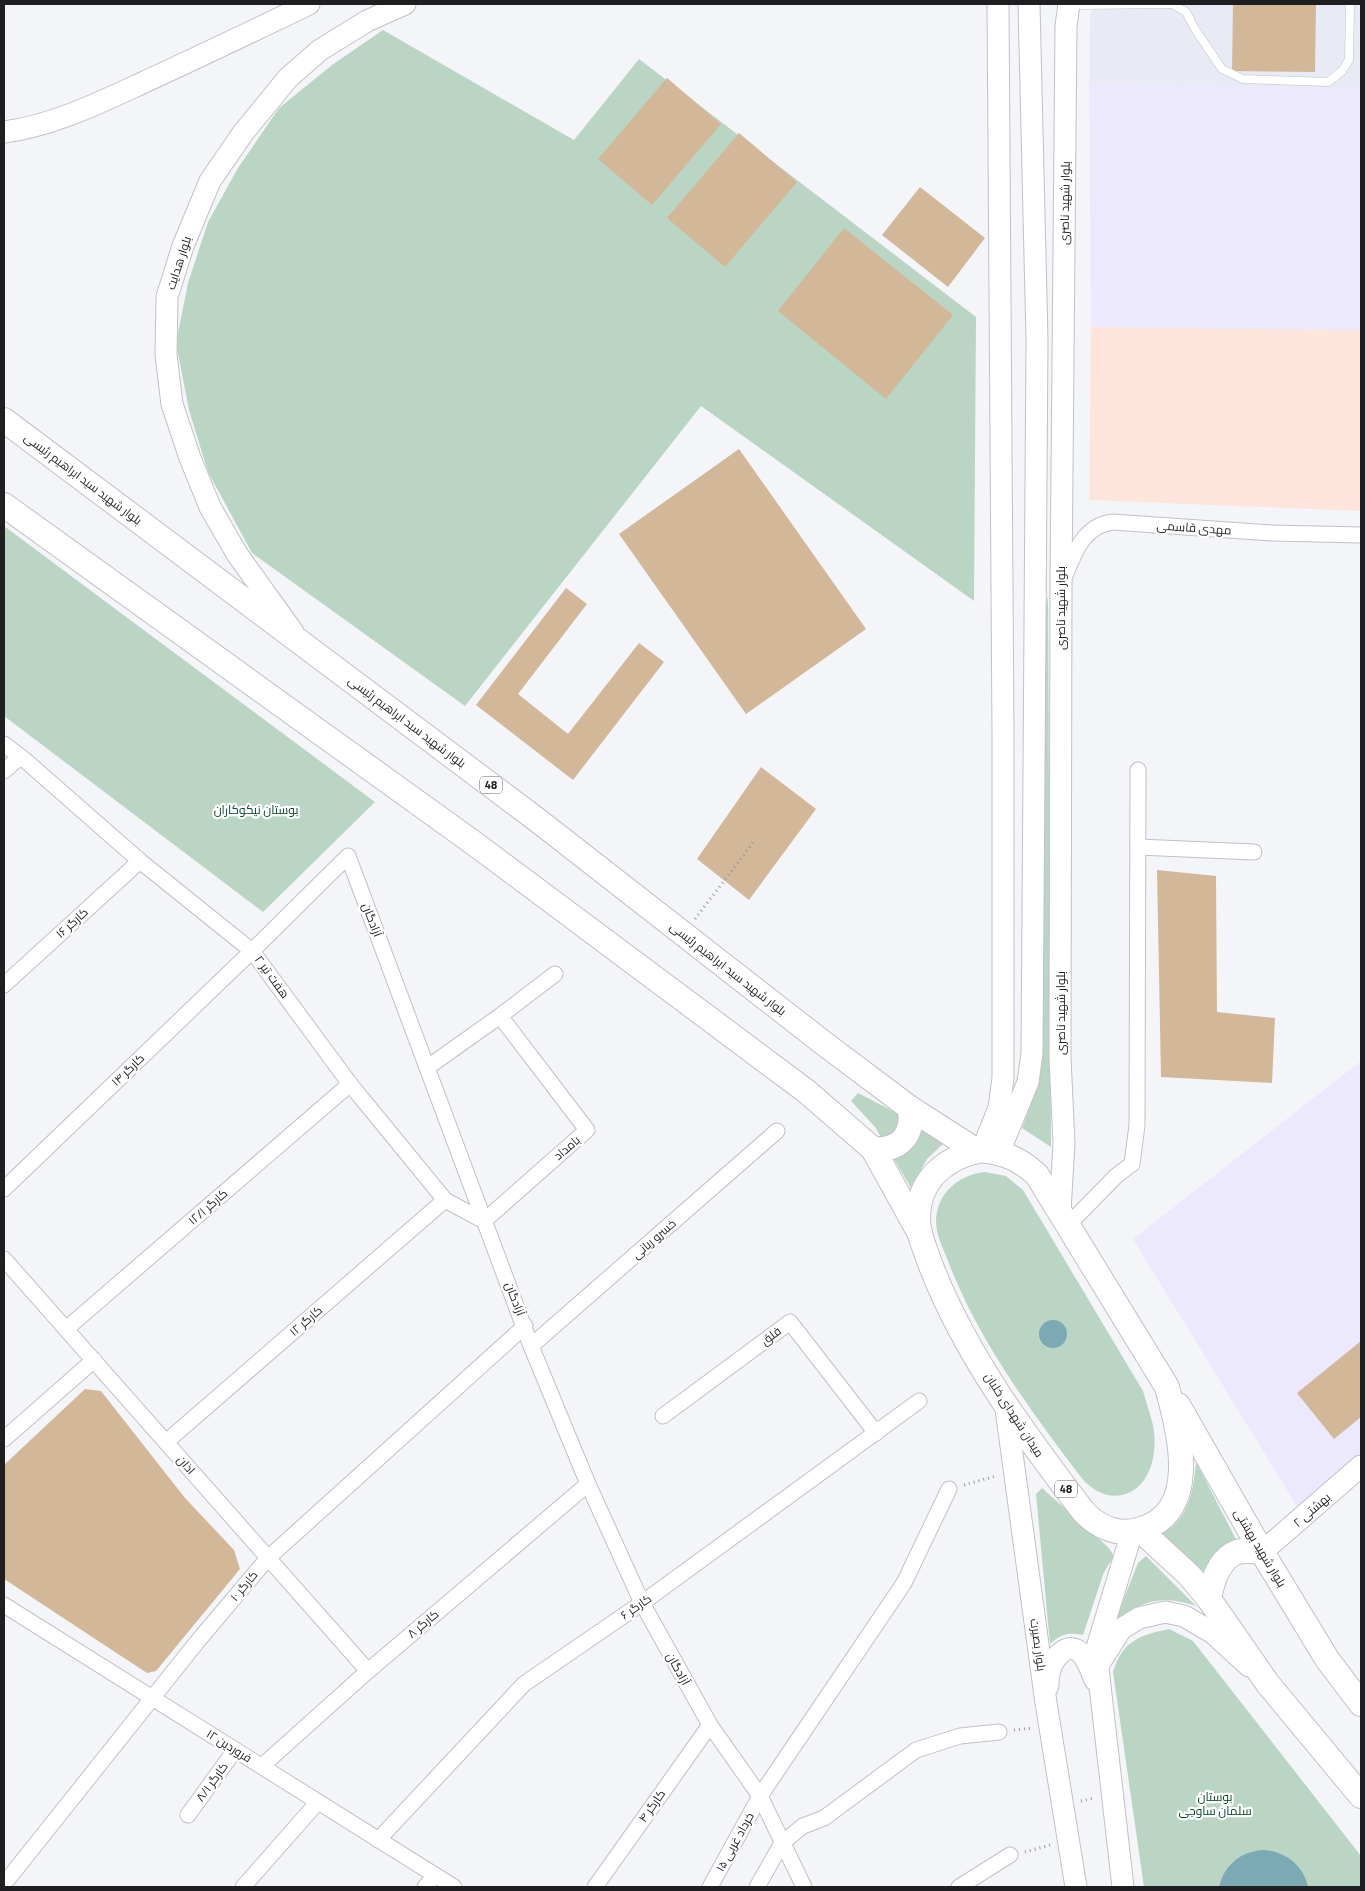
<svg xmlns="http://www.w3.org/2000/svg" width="1365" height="1891" font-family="'Titillium Web',Cairo,sans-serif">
<rect width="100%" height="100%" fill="#f4f5f9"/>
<path fill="#fee5dc" d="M1091,327L1361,330V511L1089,500Z"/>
<path fill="#e8eaf6" d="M1097,4H1361V89L1089,83L1090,14Z"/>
<g fill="#ece8fe">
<path d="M1089,83L1361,89V330L1091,327Z"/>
<path d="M1361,1061V1454L1298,1508L1133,1239Z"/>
</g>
<g fill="#bbd5c4">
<path d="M383,30L574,140L639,59L976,317L974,601L701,406L465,706L252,553L208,472L189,410L176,343L188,283L208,222L238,168L279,108L332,65Z"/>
<path d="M4,526L375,802L263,912L4,716Z"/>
<path d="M1048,596L1051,1147L1022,1128L1040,1080L1041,627Z"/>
<path d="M858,1093L887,1108L945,1142L927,1159L911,1188L875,1127L851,1101Z"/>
<path d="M985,1172L1006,1176L1023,1190L1143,1391C1146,1402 1150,1413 1153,1425C1158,1451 1152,1488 1122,1495C1107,1498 1094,1491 1084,1481C1032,1413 979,1342 948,1261C943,1248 936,1235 936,1221C937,1193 958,1175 985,1172Z"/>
<path d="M1196,1462L1238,1543C1217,1552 1215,1551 1205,1573L1161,1534C1165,1531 1171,1529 1174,1525C1191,1509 1194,1484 1196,1462Z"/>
<path d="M1042,1488L1108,1547L1114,1556L1104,1572L1083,1635C1069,1632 1061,1634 1050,1644L1036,1494Z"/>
<path d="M1146,1556L1196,1606C1163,1595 1142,1600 1115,1621L1138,1563Z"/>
<path d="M1169,1629L1193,1641L1361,1856V1887H1144L1113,1672C1122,1641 1140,1635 1169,1629Z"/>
</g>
<g fill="#7baab5">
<circle cx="1053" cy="1334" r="14"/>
<path d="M1264,1850C1286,1852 1303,1865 1308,1887H1219C1224,1865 1241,1851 1264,1850Z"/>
</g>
<g fill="#d3b799">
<path d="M1233,4H1316L1315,72L1232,71Z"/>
<path d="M667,78L721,124L652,205L598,159Z"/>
<path d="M739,133L797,182L725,267L667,218Z"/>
<path d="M920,187L985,238L948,287L882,235Z"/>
<path d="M844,228L953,315L886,399L778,311Z"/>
<path d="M739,449L866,629L746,714L619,534Z"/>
<path d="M566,588L587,604L518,694L568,734L639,643L664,662L573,780L476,705Z"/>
<path d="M761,767L816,809L749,900L697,859Z"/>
<path d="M1157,870L1216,876L1217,1012L1275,1018L1272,1083L1161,1077Z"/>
<path d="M1361,1341V1417L1334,1439L1297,1393Z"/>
<path d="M85,1389L101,1391L185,1498L234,1550L240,1569L156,1671L147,1673L4,1579V1465Z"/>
</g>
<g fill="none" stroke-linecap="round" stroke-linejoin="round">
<defs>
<g id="lane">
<path d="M1172,4L1186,12L1195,29L1222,69L1243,79L1328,82L1342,71L1349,60L1350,4"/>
<path d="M1081,5L1170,4"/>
</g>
<g id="street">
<path d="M1064,578C1074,554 1083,526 1112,522L1272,533L1361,535"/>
<path d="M4,744L26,761L140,861L252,951L350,1084L445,1200L484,1221"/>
<path d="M4,771L20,757"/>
<path d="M1138,847L1254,852"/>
<path d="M4,985L140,861"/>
<path d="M428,1067L500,1016L555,974"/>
<path d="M4,1189L252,951L348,856L531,1346L588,1484L642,1603L710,1725L760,1796L804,1887"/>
<path d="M484,1221L587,1130L500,1016"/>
<path d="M1068,1225L1116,1176L1132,1164L1137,1125L1138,770"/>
<path d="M4,1259L368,1671"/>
<path d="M66,1329L350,1084"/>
<path d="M531,1346L777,1131"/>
<path d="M663,1416L790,1322L876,1433"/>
<path d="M4,1439L94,1360"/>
<path d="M166,1442L445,1200"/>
<path d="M4,1605L454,1887"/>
<path d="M262,1766L368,1671L588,1484"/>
<path d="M188,1815L235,1750"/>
<path d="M378,1840L524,1684L642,1603L919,1401"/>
<path d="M4,1884L197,1642L268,1558L525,1326"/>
<path d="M243,1887L317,1803"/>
<path d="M425,1887L435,1875"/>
<path d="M595,1887L710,1725"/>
<path d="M710,1887L760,1796L904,1583L949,1489"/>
<path d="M757,1887L782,1843L803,1826L824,1818L916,1750L960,1736L999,1732"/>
<path d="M959,1887L1010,1855"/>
</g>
<g id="secondary">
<path d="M4,132C51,126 97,104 140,84C197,58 253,31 309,4"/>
<path d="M293,632L237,554L210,507L190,458L172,404L166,355L167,297L183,246L210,181L243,133L288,78L320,50L367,21L405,4"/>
<path d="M982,1150L999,1108L1003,1078V734L998,4"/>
<path d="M999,1152L1028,1082L1032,1053L1037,340L1029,4"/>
<path d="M1060,1211L1064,1143L1060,1058L1061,583L1066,26L1069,4"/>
<path d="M1005,1402L1046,1703L1076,1887"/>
<path d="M1262,1552L1361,1466"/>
<path d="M1100,1662L1121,1629L1139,1618L1165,1612L1184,1616L1213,1633L1249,1666"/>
<path d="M1048,1686C1048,1681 1048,1675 1050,1670C1054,1656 1069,1640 1082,1654C1088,1661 1091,1671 1095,1680"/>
<path d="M1123,1887L1096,1651L1132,1532"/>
</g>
<g id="primary">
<path d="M4,420L536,819L826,1045L910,1108L977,1151"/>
<path d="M4,505L475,844L806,1091L873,1149L920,1234"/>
<path d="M873,1149C901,1151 914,1134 910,1108"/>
<path d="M982,1150C1005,1153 1020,1159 1037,1175L1167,1387C1179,1432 1202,1514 1138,1530C1116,1536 1097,1526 1083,1511C1025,1435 966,1356 931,1266C926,1251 918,1235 918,1219C918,1179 946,1157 982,1150Z"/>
<path d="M1178,1405L1262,1552L1327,1659L1361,1704"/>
<path d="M1140,1530L1189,1575L1209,1599L1268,1684L1361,1796"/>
<path d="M1209,1599C1212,1582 1219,1559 1237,1552C1245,1550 1254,1551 1262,1552"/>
</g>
</defs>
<use href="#lane" stroke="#c0c1c6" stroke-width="9"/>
<use href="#street" stroke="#c0c1c6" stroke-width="17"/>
<use href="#secondary" stroke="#c0c1c6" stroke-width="23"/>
<use href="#primary" stroke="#c0c1c6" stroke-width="26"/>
<g stroke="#99999d" stroke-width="3" stroke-dasharray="1 4" stroke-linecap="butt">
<path d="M695,919L755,840"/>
<path d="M964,1485L996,1476"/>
<path d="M1014,1730L1033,1728"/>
<path d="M1081,1801L1094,1798"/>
<path d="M1025,1852L1050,1845"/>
</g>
<use href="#lane" stroke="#fff" stroke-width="8"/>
<use href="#street" stroke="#fff" stroke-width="15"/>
<use href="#secondary" stroke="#fff" stroke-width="21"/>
<use href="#primary" stroke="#fff" stroke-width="24"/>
</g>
<g text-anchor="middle" stroke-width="4.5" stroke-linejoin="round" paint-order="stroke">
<g fill="#fff" stroke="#626264" stroke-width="1">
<rect x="480" y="776.5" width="22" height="17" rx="4"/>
<rect x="1055" y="1480.5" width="22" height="17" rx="4"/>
</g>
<g font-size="11" font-weight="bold" fill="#1f1f21">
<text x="491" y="789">48</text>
<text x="1066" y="1493">48</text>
</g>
<g font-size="12" fill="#1f1f21" stroke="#fff">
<text transform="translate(1065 203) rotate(-89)" y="4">بلوار شهید ناصری</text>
<text transform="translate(179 263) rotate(-72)" y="4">بلوار هدایت</text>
<text transform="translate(83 479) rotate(37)" y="4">بلوار شهید سید ابراهیم رئیسی</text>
<text transform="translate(1194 528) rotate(4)" y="4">مهدی قاسمی</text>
<text transform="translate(1061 608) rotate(-90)" y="4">بلوار شهید ناصری</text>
<text transform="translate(407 722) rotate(37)" y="4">بلوار شهید سید ابراهیم رئیسی</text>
<text transform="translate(372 920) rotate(69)" y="4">آزادگان</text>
<text transform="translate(72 923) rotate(-42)" y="4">کارگر ۱۶</text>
<text transform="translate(728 969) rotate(38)" y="4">بلوار شهید سید ابراهیم رئیسی</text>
<text transform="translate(272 977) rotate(54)" y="4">هفت تیر ۲</text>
<text transform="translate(1061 1013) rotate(-90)" y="4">بلوار شهید ناصری</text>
<text transform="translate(128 1070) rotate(-44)" y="4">کارگر ۱۴</text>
<text transform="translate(567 1148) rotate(-41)" y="4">بامداد</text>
<text transform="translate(208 1207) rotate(-41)" y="4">کارگر ۱۲/۱</text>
<text transform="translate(654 1239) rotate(-41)" y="4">خسرو ربانی</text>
<text transform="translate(515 1299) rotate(69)" y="4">آزادگان</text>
<text transform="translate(306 1321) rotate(-41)" y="4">کارگر ۱۲</text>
<text transform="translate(771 1336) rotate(-37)" y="4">فلق</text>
<text transform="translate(1014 1415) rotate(57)" y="4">میدان شهدای خلبان</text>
<text transform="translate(186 1465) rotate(49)" y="4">اذان</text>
<text transform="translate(1312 1510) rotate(-41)" y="4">بهشتی ۲</text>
<text transform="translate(1260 1548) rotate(59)" y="4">بلوار شهید بهشتی</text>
<text transform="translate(244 1586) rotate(-50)" y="4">کارگر ۱۰</text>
<text transform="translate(636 1607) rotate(-35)" y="4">کارگر ۶</text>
<text transform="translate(423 1624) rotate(-40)" y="4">کارگر ۸</text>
<text transform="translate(1038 1645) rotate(82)" y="4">بلوار بصیرت</text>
<text transform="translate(678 1669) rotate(61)" y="4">آزادگان</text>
<text transform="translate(229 1746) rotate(32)" y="4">۱۲ فروردین</text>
<text transform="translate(212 1782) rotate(-54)" y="4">کارگر ۸/۱</text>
<text transform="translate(652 1806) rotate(-55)" y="4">کارگر ۴</text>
<text transform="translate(735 1842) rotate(-61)" y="4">۱۵ خرداد غربی</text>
</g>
<g font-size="12" fill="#024627" stroke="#fff">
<text x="256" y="814">بوستان نیکوکاران</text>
<text x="1215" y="1801">بوستان<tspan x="1215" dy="14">سلمان ساوجی</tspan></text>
</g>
</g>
<rect width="1365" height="1891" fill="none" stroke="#1f1f21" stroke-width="10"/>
</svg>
